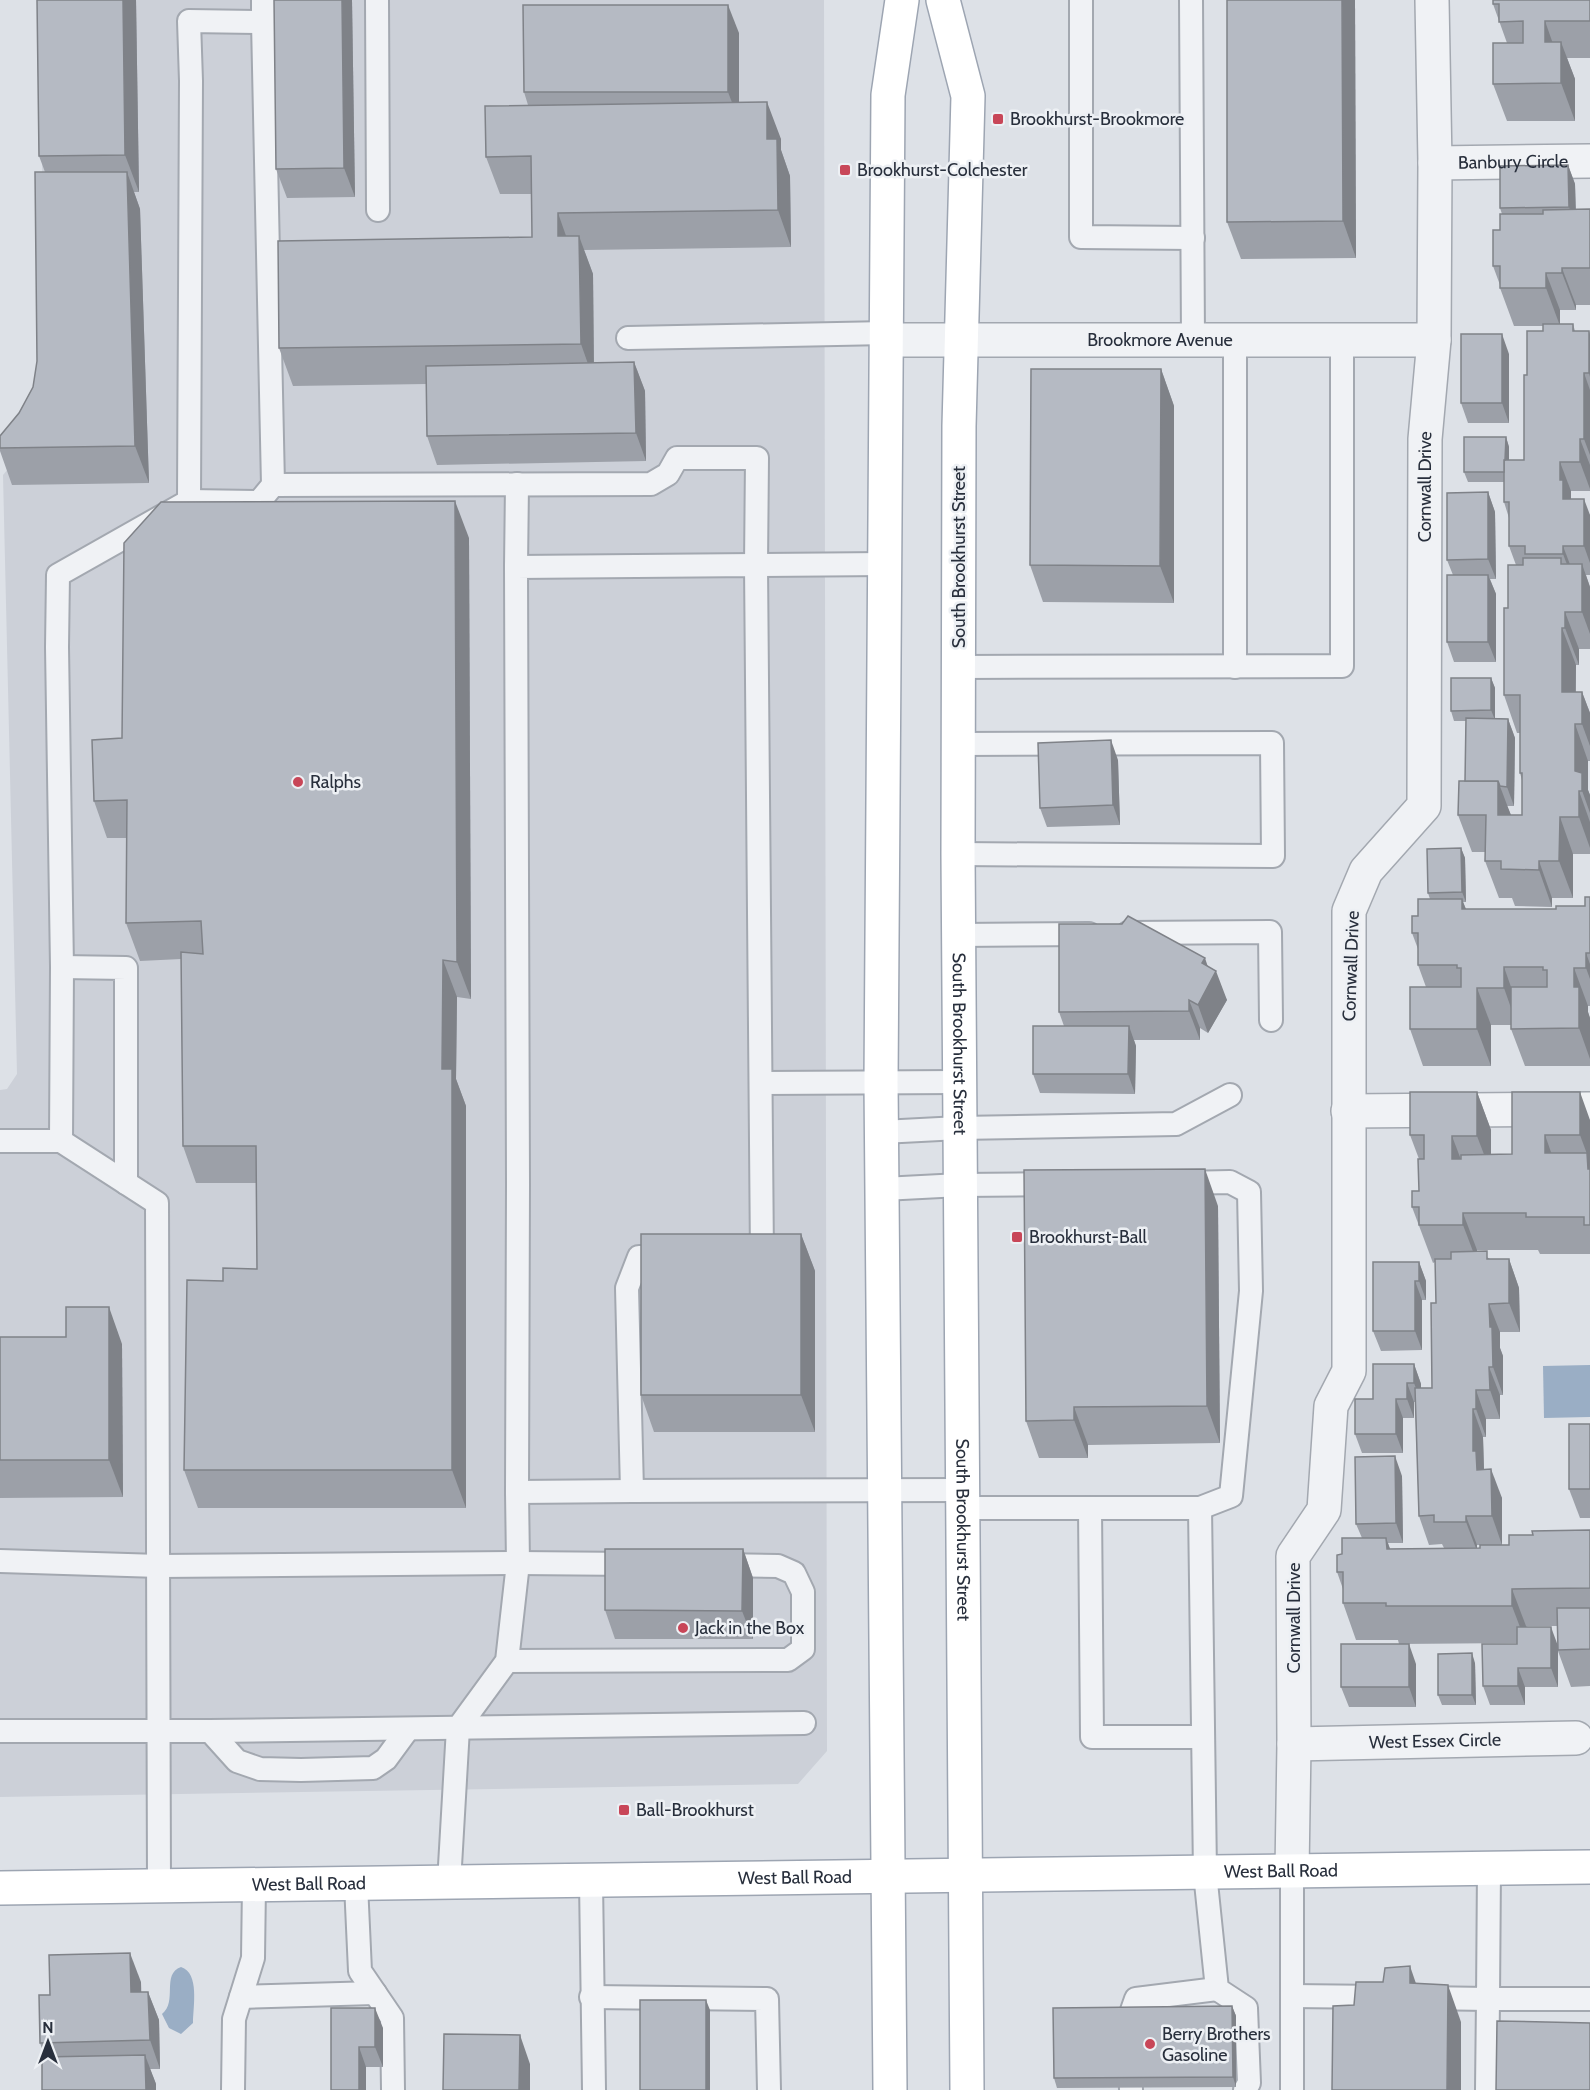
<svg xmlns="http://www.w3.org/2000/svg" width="1590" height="2090" font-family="Cabin,sans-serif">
<rect width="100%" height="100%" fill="#dde1e7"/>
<path fill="#ccd0d8" d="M40,0H824L827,1751L798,1784L0,1797V1090L7,1089L17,1074L3,475L37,434L45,399Z"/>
<g fill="#9aaec5">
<path d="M1590,1365V1417L1544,1418L1543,1366Z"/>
<path d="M181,1967C200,1973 193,2007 193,2023L181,2034L169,2028L162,2014C178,2002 161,1974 181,1967Z"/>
</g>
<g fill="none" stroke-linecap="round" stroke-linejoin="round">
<defs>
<g id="lane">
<path d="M377,0L378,210"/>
<path d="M1081,0V237L1193,238"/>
<path d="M1191,0L1193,340"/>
<path d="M628,338L887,333"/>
<path d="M1235,340V667"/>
<path d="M273,485L651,484L668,474L677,458H757L756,565L886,564"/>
<path d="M189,501L259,502L273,485L263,22"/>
<path d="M516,567L517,484"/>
<path d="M959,667L1342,666V340"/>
<path d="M958,854L1273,856L1272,743L959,744"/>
<path d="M1128,933L1270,932L1271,1020"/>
<path d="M958,935L1089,934"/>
<path d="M62,967L126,968V1183"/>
<path d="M761,1083L959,1082"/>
<path d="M882,1132L959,1128L1176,1124L1230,1095"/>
<path d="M0,1141H61L62,967L57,647L58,575L189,501L191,81L189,21L263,22V0"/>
<path d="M61,1141L157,1203L159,1886"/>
<path d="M1181,1183L1230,1182L1249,1192L1251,1291L1231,1496L1200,1508"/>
<path d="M883,1189L960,1185L1055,1184"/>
<path d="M671,1257H639L627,1288L632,1491L962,1490"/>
<path d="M632,1491L517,1492L518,1185L516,567L756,565L762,1258H755"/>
<path d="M962,1508H1200L1205,1873L1217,1989L1246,2008L1249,2083L1245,2090"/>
<path d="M1090,1508L1092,1737H1202"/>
<path d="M0,1561L159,1566L518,1563L634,1564"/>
<path d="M507,1661L788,1660L803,1649V1592L794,1573L778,1566L718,1565"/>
<path d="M0,1731H210L804,1723"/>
<path d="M210,1731L237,1761L260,1769L301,1770L373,1768L386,1759L408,1729"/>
<path d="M1292,1871V2090"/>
<path d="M591,1881L594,2090"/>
<path d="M449,1883L458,1728L507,1661L518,1563L517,1492"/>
<path d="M356,1884L360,1971L392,2018L393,2090"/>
<path d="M1292,1996L1383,1997"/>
<path d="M241,1997L375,1993"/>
<path d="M591,1997L767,1999L769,2090"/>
<path d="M1422,1998L1488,1999L1489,1868"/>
<path d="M233,2090L234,2019L253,1958L254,1885"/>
<path d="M1131,2090L1129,2019L1136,1999L1217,1989"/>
<path d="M1487,2090L1488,1999H1590"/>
</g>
<g id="street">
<path id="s1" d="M1435,163L1590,161"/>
<path id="s2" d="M887,340H1434"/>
<path d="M1348,1111L1590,1109"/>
<path id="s3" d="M1294,1744L1576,1738"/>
<path id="s4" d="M1292,1871L1294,1744L1293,1556L1324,1510L1331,1406L1349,1371V911L1366,871L1424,806L1425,439L1434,340L1435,163L1432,0"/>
</g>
<g id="primary">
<path id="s5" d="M943,0L968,96L959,426L958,854L967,2090"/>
<path id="s6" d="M0,1888L1590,1867"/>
<path d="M890,2090L881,1082L888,95L902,0"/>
</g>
</defs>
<use href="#lane" stroke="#a3a8b0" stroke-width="26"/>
<use href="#street" stroke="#a3a8b0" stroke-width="36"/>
<use href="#primary" stroke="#9da5b2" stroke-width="36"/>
<use href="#lane" stroke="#f0f2f5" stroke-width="22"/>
<use href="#street" stroke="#f0f2f5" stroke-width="33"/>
<use href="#primary" stroke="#fff" stroke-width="33"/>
</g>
<g fill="#9ca0a8" fill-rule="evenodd">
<path d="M37,0H136L139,192H134L140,209L149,483L12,485L0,451V436L19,413L33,387L37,361L45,172L39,156Z"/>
<path d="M352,0L355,197L287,198L276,169Z"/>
<path d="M1355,0L1356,258L1241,259L1227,222Z"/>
<path d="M1590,0V58H1567L1575,79V121H1507L1493,84L1507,43L1493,4Z"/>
<path d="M739,33V102L781,139V150L790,176L791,247L584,250L593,274L594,363L634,362L645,391L646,461L437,465L427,436L426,384L293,386L279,348L532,237V194H500L486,157L528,105L524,92Z"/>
<path d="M1568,165L1575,184L1576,209H1590V305H1576V310H1560V324H1573L1575,331H1589L1590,335V491H1571V499L1590,515V575H1586L1590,587V649H1579V665H1576V692H1582L1590,713V761H1588V790L1590,795V854H1573V898H1552V907L1515,906L1512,898H1499L1485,861V852H1472L1458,815L1465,781L1466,721H1454L1451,711L1491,678L1495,688V718L1508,719L1515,738L1514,806H1507L1511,815H1522V780L1520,773V733H1517L1504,695L1508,608L1516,565L1509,546V518L1504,502V482H1468L1464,472L1506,437L1509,447V460H1524L1527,375L1543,331V326H1514L1500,288V285L1493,266L1500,230L1502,214L1500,208Z"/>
<path d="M1509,354V423H1468L1461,403Z"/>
<path d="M1161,369L1174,406V603L1043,602L1030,565Z"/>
<path d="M1488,492L1495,512L1496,579H1490L1496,594V662H1454L1447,642L1453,575L1447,560Z"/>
<path d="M469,538L471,999L457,997L456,1079L466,1106V1508H198L184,1470L223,1281L257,1269L256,1183H196L183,1146L181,959L140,961L126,923L127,838H107L94,801L122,738Z"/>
<path d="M1118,760L1120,825L1047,827L1040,808Z"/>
<path d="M1461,848L1465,858L1466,902H1463L1466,909H1556L1585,906L1590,897V1006H1588V1012L1590,1018V1066H1525L1511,1029V1025H1491V1066H1423L1410,1029L1426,987L1418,965V949L1412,933L1418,916L1430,899L1428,893Z"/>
<path d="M1208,967L1227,1000L1208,1033L1200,1028V1040H1134L1136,1046L1135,1094L1040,1093L1033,1074L1064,1026L1059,1012Z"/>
<path d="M1477,1092L1491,1130V1154H1512V1092L1590,1120V1254H1540L1538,1250H1477V1251L1490,1259H1509L1519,1288L1520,1332H1500V1348L1503,1356V1395H1500V1419H1486V1437H1483L1484,1469L1502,1498V1545H1509L1533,1535L1590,1530V1686L1571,1687L1558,1651V1687H1525V1705H1490L1483,1686L1517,1643L1399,1644L1398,1640H1356L1343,1603V1589L1337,1572L1342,1554L1362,1538L1356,1524L1402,1476L1403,1543H1388L1390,1549L1444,1548L1442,1544L1429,1545L1419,1516L1415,1402H1414V1418H1403V1453H1362L1355,1434L1373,1399L1414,1364L1421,1384V1388H1432L1436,1303L1435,1262L1433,1263L1412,1207L1419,1191V1159L1410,1135ZM1477,1545H1499L1477,1548ZM1526,1626H1557L1558,1644Z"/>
<path d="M1218,1206L1220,1443L1088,1445V1458H1039L1026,1421Z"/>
<path d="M801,1234L815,1271V1432H654L641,1395Z"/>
<path d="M1419,1262L1426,1281V1300H1422V1350L1381,1351L1373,1331Z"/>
<path d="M0,1337L122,1344L123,1497L0,1498Z"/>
<path d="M1590,1424V1518H1580L1569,1489Z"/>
<path d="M743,1549L753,1578V1639H615L605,1610Z"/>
<path d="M1475,1663L1476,1705H1442L1438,1695Z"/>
<path d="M1416,1664V1707H1349L1341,1687Z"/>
<path d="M141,1982V1992H148L159,2020L160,2069H150L156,2084L45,2057L40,2043L50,1995Z"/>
<path d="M1232,2006L1236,2016V2087L1057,2088L1054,2078Z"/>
<path d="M331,2008L383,2028V2067H366V2090Z"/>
</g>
<g fill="#7f8288">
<path d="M123,0H136L139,192L125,155Z"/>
<path d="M342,0H352L355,197L344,168Z"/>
<path d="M1342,0H1355L1356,258L1343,221Z"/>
<path d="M728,5L739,33V121L728,92Z"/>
<path d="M1545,21L1558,58L1545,42Z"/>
<path d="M1561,42L1575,79V121L1561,83Z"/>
<path d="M767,102L781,139V150L790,176L791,247L778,210L767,139Z"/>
<path d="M1568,165L1575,184L1576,227L1569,207Z"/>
<path d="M127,172L140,209L149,483L135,446Z"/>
<path d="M558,213L571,250L558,236Z"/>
<path d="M579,236L593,274L594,381L581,344Z"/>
<path d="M1562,268L1576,305V310L1562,273Z"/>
<path d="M1546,273L1560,310V326L1546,288Z"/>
<path d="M1589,331L1590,335V377L1589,373Z"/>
<path d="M1502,334L1509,354V423L1502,403Z"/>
<path d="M634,362L645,391L646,461L636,433Z"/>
<path d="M1161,369L1174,406V603L1160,566Z"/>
<path d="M1584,373L1590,390V455L1584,439Z"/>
<path d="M1506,437L1509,447V482L1505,472Z"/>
<path d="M1580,439L1590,465V489L1580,462Z"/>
<path d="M1560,462L1571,491V501L1563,499L1560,480Z"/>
<path d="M1488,492L1495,512L1496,579L1488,559Z"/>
<path d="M1584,499L1590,515V563L1584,546Z"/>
<path d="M455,501L469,538L471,999L457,962Z"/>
<path d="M1563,546L1574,575V583L1563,554Z"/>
<path d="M1582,564L1590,587V634L1582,612Z"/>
<path d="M1488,575L1496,594V662L1488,642Z"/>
<path d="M1565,612L1579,649V665L1565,628Z"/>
<path d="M1562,628L1576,665L1575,724L1588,761V790L1590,795V813L1575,771L1562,692Z"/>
<path d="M1491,678L1495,688V720L1491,710Z"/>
<path d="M1582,692L1590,713V746L1582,724Z"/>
<path d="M1508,719L1515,738L1514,806L1507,787Z"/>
<path d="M1111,740L1118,760L1120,825L1113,805Z"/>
<path d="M1498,781L1512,818L1498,815Z"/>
<path d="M1579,791L1590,822V848L1579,817Z"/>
<path d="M1560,817L1573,854V898L1559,861Z"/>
<path d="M1461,848L1465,858L1466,902L1462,892Z"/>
<path d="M1539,861L1552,898V907L1539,870Z"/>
<path d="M1462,899L1476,936L1462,909Z"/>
<path d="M1586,953L1590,964V979L1586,968Z"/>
<path d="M1205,958L1212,979L1216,971L1227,1000L1208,1033L1198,1005L1202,963Z"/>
<path d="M443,960L457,997L456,1079L466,1106V1508L452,1470L442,1069Z"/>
<path d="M1504,967L1517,1004V1025L1504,988Z"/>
<path d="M1574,968L1588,1006V1012L1590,1018V1059L1579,1028L1574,987Z"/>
<path d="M1477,988L1491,1025V1066L1477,1029Z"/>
<path d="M1189,1000L1200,1028V1040L1189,1011Z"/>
<path d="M1129,1026L1136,1046L1135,1094L1128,1074Z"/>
<path d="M1477,1092L1491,1130V1173L1477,1136Z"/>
<path d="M1580,1092L1590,1120V1176L1588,1169L1587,1154L1580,1135Z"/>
<path d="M1545,1135L1558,1172L1545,1153Z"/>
<path d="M1452,1136L1466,1173L1452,1159Z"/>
<path d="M1205,1169L1218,1206L1220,1443L1207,1406Z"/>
<path d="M1463,1213L1477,1250V1262L1463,1225Z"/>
<path d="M801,1234L815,1271V1432L801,1395Z"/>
<path d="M1509,1259L1519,1288L1520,1332L1509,1303Z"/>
<path d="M1419,1262L1426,1281V1300L1419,1281Z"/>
<path d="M1415,1281L1422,1300V1350L1415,1331Z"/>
<path d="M1489,1304L1500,1332V1348L1503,1356V1395L1493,1367L1490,1327Z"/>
<path d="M109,1307L122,1344L123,1497L109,1460Z"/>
<path d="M1414,1364L1421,1384V1402L1414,1383Z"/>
<path d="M1489,1367L1500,1395V1419L1490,1390Z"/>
<path d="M1407,1383L1414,1402V1418L1407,1399Z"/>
<path d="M1476,1390L1486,1419V1437L1476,1409Z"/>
<path d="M1396,1399L1403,1418V1453L1396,1434Z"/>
<path d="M1074,1407L1088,1445V1458L1074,1420Z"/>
<path d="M1473,1409L1483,1437L1484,1471L1477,1470L1473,1451Z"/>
<path d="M1395,1456L1402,1476L1403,1543L1396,1523Z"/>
<path d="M1491,1469L1502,1498V1545L1492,1516Z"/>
<path d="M1466,1516L1477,1545V1551L1466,1522Z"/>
<path d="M1386,1538L1400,1576L1387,1549Z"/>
<path d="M743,1549L753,1578V1639L742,1611Z"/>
<path d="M1512,1589L1526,1626V1643L1512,1606Z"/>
<path d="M1551,1627L1558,1646V1687L1551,1668Z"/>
<path d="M1409,1644L1416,1664V1707L1409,1687Z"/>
<path d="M1472,1653L1475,1663L1476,1705L1472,1695Z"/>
<path d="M1518,1668L1525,1687V1705L1518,1686Z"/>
<path d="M130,1953L141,1982L142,2020L131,1992Z"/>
<path d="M1410,1966L1423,2004L1410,1983Z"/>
<path d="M1448,1985L1461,2022V2090H1447Z"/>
<path d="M148,1992L159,2020L160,2069L150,2040Z"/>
<path d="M706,2000L710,2010V2090H706Z"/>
<path d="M1232,2006L1236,2016V2087L1233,2077Z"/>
<path d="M375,2008L383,2028V2067L375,2047Z"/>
<path d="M520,2035L530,2064V2090H519Z"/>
<path d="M359,2047L366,2067V2090H359Z"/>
<path d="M145,2055L156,2084V2090H146Z"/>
</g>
<g fill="#b5bac3" stroke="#7f8288" stroke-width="1.5">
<path d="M37,0H123L125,155L39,156Z"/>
<path d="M274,0H342L344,168L276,169Z"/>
<path d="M1227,0H1342L1343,221L1227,222Z"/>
<path d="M1493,0H1590V21H1545V42H1561V83L1493,84V43H1523V21L1499,22V4H1493Z"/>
<path d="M523,5H728V92H524Z"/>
<path d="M767,102V139H777L778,210L558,213V236H579L581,344L279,348L278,241L532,237L531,156L486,157L485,106Z"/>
<path d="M1568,165L1569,207L1500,208V166Z"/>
<path d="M35,172H127L135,446L0,448V436L19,413L33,387L37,361Z"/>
<path d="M1590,209V268H1562V273H1546V288H1500V266H1493V230H1500V214H1543V210Z"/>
<path d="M1543,324H1573V331H1589V373H1584V439H1580V462H1560V480H1563V499H1584V546H1563V554H1525V546H1509V502H1504V460H1524V375H1527V331H1543Z"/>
<rect x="1461" y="334" width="41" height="69"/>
<path d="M634,362L636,433L427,436L426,366Z"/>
<path d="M1031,369H1161L1160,566L1030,565Z"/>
<path d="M1464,437H1506L1505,460H1504V472H1464Z"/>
<path d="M1488,492V559L1447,560V493Z"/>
<path d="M455,501L457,962L443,960L442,1069H452V1470H184L187,1280L223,1281V1268L257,1269L256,1146H183L181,952L203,954L201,921L126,923L127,800L94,801L92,740L122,738L124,543L161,502Z"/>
<path d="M1523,558H1561V564H1582V612H1565V628H1562V692H1582V724H1575V771L1582,773V791H1579V817H1560L1559,861H1539V870L1501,869V861H1485L1486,815H1458L1459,781H1498V815H1522V773H1520V695H1504V608H1508V565H1523Z"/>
<rect x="1447" y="575" width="41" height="67"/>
<path d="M1451,678H1491V710L1451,711Z"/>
<path d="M1466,718L1508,719L1507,787L1500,786L1498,781H1465Z"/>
<path d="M1111,740L1113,805L1040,808L1038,743Z"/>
<path d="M1461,848L1462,892L1428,893L1427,849Z"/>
<path d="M1585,897H1590V953H1586V968H1574V987H1579V1028L1511,1029V987H1547V970H1543V967H1504V988H1477V1029H1410V987H1461V968H1457V965H1418V933H1412V916H1418V899H1462V909H1556V906H1585Z"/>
<path d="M1128,916L1205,958L1202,963L1216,971L1198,1005L1189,1000V1011L1059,1012V924H1122Z"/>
<path d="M1033,1026H1129L1128,1074H1033Z"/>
<path d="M1410,1092H1477V1136H1452V1159H1461V1155L1512,1154V1092H1580V1135H1545V1153H1587L1588,1169H1590V1225H1584V1217H1526V1213H1463V1225H1419V1207H1412V1191H1419L1418,1159H1424V1135H1410Z"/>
<path d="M1205,1169L1207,1406L1074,1407V1420L1026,1421L1024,1170Z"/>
<rect x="641" y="1234" width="160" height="161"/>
<path d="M1487,1251V1259H1509V1303L1489,1304L1490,1327H1492L1493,1367H1489L1490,1390H1476V1409H1473V1451H1476L1477,1470L1491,1469L1492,1516H1466V1522H1434V1515L1419,1516L1415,1388H1432L1431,1303H1436L1435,1259H1451V1252Z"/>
<path d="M1373,1262H1419V1281H1415V1331H1373Z"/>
<path d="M66,1307H109V1460H0V1337H66Z"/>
<path d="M1373,1364H1414V1383H1407V1399H1396V1434H1355V1399H1373Z"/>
<rect x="1569" y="1424" width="21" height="65"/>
<path d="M1395,1456L1396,1523L1356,1524L1355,1457Z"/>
<path d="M1590,1530V1588L1512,1589V1606H1386V1603H1343V1572H1337V1555L1342,1554V1538H1386L1387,1549L1480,1548V1545H1509V1535H1533L1532,1531Z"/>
<path d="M605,1549H743L742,1611L605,1610Z"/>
<path d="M1557,1608H1590V1649L1558,1650Z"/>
<path d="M1517,1627H1551V1668H1518V1686H1483L1482,1644H1517Z"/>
<rect x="1341" y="1644" width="68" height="43"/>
<path d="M1472,1653V1695H1438V1654Z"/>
<path d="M130,1953L131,1992H148L150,2040L40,2043L39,1995H50L49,1955Z"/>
<path d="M1410,1966V1983L1448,1985L1447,2090H1332L1333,2006L1354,2005L1356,1982H1383L1385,1968Z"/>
<rect x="640" y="2000" width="66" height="90"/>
<path d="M1232,2006L1233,2077L1054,2078L1053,2008Z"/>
<path d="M331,2008H375V2047H359V2090H331Z"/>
<path d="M1497,2021L1590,2023V2090H1496Z"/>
<path d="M444,2034L520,2035L519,2090H443Z"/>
<path d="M145,2055L146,2090H42V2057Z"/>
</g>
<g fill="#c84658" stroke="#edf0f4" stroke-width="2">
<rect x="992" y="113" width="12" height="12" rx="3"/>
<rect x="839" y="164" width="12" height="12" rx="3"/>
<circle cx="298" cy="782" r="6"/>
<rect x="1011" y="1231" width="12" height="12" rx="3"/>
<circle cx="683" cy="1628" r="6"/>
<rect x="618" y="1804" width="12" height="12" rx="3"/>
<circle cx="1150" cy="2044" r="6"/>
</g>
<g text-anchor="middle" stroke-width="5" stroke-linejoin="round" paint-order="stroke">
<g font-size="18" fill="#282f3c" stroke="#edf0f4" text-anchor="start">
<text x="1010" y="125">Brookhurst-Brookmore</text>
<text x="857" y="176">Brookhurst-Colchester</text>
<text x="310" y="788">Ralphs</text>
<text x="1029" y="1243">Brookhurst-Ball</text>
<text x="695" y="1634">Jack in the Box</text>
<text x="636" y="1816">Ball-Brookhurst</text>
<text x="1162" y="2040">Berry Brothers<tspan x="1162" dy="21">Gasoline</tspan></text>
</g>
<g font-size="18" fill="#282f3c" stroke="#edf0f4">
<text dy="6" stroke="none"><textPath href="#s1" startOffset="78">Banbury Circle</textPath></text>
<text dy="6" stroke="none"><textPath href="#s2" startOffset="273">Brookmore Avenue</textPath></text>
<text dy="6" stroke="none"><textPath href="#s4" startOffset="1424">Cornwall Drive</textPath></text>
<text transform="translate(959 557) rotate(-90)" y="6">South Brookhurst Street</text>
<text transform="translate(1351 966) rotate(-88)" y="6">Cornwall Drive</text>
<text dy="6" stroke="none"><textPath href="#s5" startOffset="1047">South Brookhurst Street</textPath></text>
<text dy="6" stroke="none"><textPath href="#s5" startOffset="1533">South Brookhurst Street</textPath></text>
<text transform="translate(1294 1618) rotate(-90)" y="6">Cornwall Drive</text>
<text dy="6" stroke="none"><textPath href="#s3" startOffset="141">West Essex Circle</textPath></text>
<text dy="6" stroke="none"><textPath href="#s6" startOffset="1281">West Ball Road</textPath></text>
<text dy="6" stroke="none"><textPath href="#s6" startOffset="795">West Ball Road</textPath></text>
<text dy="6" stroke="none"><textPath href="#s6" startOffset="309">West Ball Road</textPath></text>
</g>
</g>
<g transform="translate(48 2042)" stroke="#edf0f4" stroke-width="4.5" paint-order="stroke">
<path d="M0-4.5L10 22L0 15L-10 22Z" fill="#282f3c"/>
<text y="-9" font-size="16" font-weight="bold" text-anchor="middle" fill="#282f3c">N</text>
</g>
</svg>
